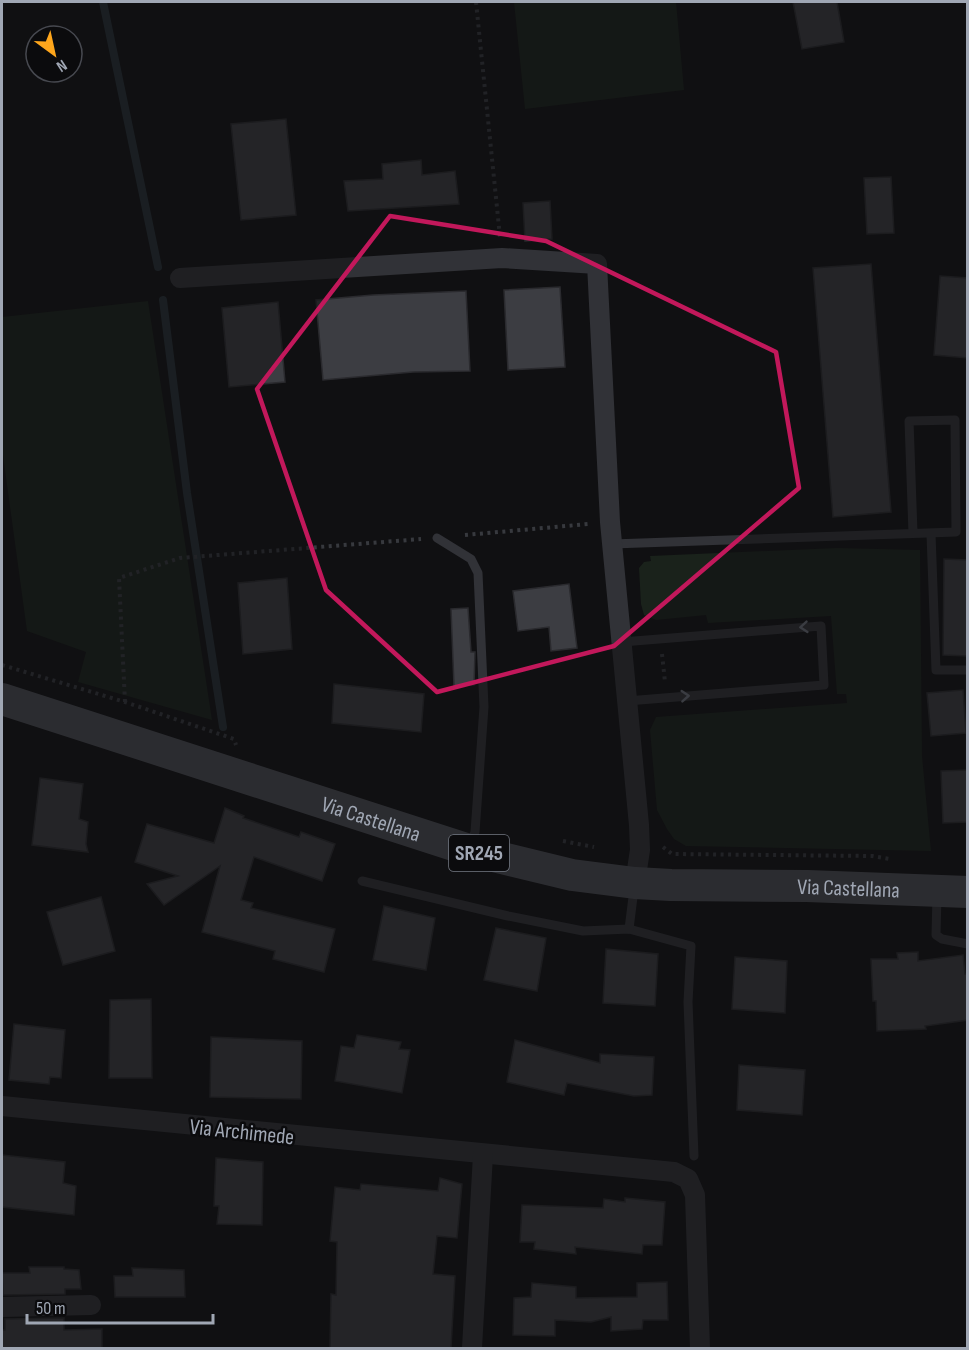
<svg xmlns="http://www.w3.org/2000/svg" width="969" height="1350" font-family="'Sofia Sans Condensed',sans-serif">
<rect width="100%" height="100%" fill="#101012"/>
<g fill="#1a221b">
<path d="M514,2H676L684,90L525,109Z"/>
<path d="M148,301L212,720L78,682L86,652L27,631L2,448V317Z"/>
<path d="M837,548L920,550L922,756L931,851L686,846L674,839L667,829L657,810L650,730L656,717L847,703L846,694H837L831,616L708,623L706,615L656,620L644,615L641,604L639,568L644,562L651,561L650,556Z"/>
</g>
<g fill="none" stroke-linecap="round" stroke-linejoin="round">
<g stroke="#263036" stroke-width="8">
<path d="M103,2L158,267"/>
<path d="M163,300L187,493L223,727"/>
</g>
</g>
<g fill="#3c3d42" stroke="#2a2a2e" stroke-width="1.5">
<path d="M793,2H837L844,42L802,49Z"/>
<path d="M286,119L296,215L241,220L231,124Z"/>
<path d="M421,160L422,175L455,171L459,204L348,211L344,181L383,179L382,164Z"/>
<path d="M891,177L894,233L867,234L864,178Z"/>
<path d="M550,201L552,239L525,241L523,203Z"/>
<path d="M871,264L891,512L833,517L813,268Z"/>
<path d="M940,276L968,278V358L934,355Z"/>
<path d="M560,287L565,367L508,370L504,290Z"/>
<path d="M466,291L470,371L413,372L323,380L316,300L373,295Z"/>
<path d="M278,302L285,382L229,387L222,308Z"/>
<path d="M944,559L968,560V656L943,655Z"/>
<path d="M287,578L292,649L243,654L238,583Z"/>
<path d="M569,584L577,648L551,651L549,627L518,631L513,591Z"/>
<path d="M468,608L471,652H475L474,685L454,686L451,609Z"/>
<path d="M334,684L424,694L421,732L332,723Z"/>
<path d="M963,690L966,733L931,736L927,693Z"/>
<path d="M967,770L968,822L943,823L941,771Z"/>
<path d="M40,778L83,784L79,819L88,822L86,844L88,852L32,845Z"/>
<path d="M225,808L244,816L243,818L299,837L301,832L335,844L322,881L254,857L241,900L253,903L251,908L335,929L324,972L273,959L275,951L202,932L220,866L164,905L147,884L178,876L135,862L147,824L214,843Z"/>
<path d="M101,897L115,951L63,965L47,912Z"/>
<path d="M384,906L435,918L426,970L373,960Z"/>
<path d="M496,928L546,938L537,991L484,980Z"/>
<path d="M606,949L658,954L655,1006L603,1003Z"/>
<path d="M918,952V961L963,955L965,974H968V1020L925,1026L926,1029L877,1031L876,1001H873L871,959H898L897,953Z"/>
<path d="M735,957L787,961L785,1013L732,1009Z"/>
<path d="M151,999L152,1078H109L110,1000Z"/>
<path d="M14,1024L65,1030L61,1078L50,1077L49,1084L9,1080Z"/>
<path d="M357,1035L401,1042L399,1049L410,1050L402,1093L335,1081L341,1046L354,1048Z"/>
<path d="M211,1037L302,1041L301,1099L210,1097Z"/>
<path d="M515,1040L600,1063V1054L654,1057L652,1095L634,1096L567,1083L564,1095L507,1082Z"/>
<path d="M739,1065L805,1070L802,1115L737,1110Z"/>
<path d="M2,1155L65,1162L63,1183L76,1186L74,1215L2,1207Z"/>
<path d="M216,1158L263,1162L262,1225L217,1224L219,1206H214Z"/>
<path d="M440,1178L462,1184L457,1238L437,1236L433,1274L455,1276L451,1348H330L331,1294L336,1295L337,1242L330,1241L335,1187L360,1190L361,1184L438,1191Z"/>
<path d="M625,1198L665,1202L662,1245H643L642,1254L575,1247L576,1254L534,1249L535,1242H520L522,1205L603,1208L604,1199L625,1202Z"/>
<path d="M29,1267H64V1269L79,1270L81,1289H65V1294L3,1295L2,1273H30Z"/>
<path d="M132,1268L184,1270L185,1297H115L114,1276H133Z"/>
<path d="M667,1282L668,1320H643L642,1329L611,1331V1317L591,1322L555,1320V1336L513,1335L514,1298L531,1297L532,1283L576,1287V1298L637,1297V1283Z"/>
<path d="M64,1318V1330L102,1329V1348H2V1330H5V1319Z"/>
</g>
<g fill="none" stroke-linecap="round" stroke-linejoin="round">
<g stroke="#37393e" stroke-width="4" stroke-dasharray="3 4.5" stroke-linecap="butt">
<path d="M476,2L500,237"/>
<path d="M465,535L588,524"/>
<path d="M662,654L665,682"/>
<path d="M2,665L125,702L234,739L236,745"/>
<path d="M125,702L119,578L180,558L421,539"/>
<path d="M563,841L594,847"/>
<path d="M663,847L672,854L872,856L890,859"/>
</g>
<g stroke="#313237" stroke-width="9">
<path d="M931,534L936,670H968"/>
<path d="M437,538L471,559L478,573L484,707L475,832L470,845"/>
<path d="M612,544L956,532L955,420L909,421L913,533"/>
<path d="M622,642L821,626L824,685L627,701"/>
<path d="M362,881L508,916L583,931L629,929L691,946L688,1002L694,1156"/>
<path d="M937,895L936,935L942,939L968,944"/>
<path d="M629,929L634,889"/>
</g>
<g stroke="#313237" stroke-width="20">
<path d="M180,278L502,258L597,264L610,522L639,825L640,850L635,883"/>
<path d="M2,1106L674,1172L688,1179L695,1195L700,1348"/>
<path d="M2,1307L91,1305"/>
<path d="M472,1348L483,1155"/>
</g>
<path stroke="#4d4f56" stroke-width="32" id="s1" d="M2,699L469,850L572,875L635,883L671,885L807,886L968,892"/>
</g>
<defs><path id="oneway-chevron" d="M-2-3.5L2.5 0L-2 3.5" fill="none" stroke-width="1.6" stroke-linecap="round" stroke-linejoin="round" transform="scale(1.5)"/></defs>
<g stroke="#6e727c">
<use href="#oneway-chevron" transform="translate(804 627) rotate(175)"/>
<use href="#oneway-chevron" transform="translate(685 696) rotate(-4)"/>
</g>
<path d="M0 0H969V1350H0ZM390,216L546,241L776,352L799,488L614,646L437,692L326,590L257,389Z" fill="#101012" fill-opacity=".55" fill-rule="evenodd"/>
<path fill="none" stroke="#c2185b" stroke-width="4.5" stroke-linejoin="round" d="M390,216L546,241L776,352L799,488L614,646L437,692L326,590L257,389Z"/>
<g text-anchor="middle" stroke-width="5" stroke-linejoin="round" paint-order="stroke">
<rect fill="#0b0b0d" stroke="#737882" stroke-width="1.5" x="449" y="835" width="60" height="36" rx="4.5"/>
<g font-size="21" font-weight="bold" fill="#a0a7b4">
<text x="479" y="860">SR245</text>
</g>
<g font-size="22" fill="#a0a7b4" stroke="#0b0b0d">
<text dy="8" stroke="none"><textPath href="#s1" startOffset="388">Via Castellana</textPath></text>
<text dy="8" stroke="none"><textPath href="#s1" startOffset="874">Via Castellana</textPath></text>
<text transform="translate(242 1131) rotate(6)" y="8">Via Archimede</text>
</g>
</g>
<rect width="969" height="1350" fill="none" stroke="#a0a7b4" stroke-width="6"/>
<g transform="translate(54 54) rotate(147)"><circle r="28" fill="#0b0b0d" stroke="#474950" stroke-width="1.5"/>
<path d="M0-4.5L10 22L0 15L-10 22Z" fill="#fea61c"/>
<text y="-9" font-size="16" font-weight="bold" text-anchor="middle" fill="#a0a7b4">N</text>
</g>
<path d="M27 1314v9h186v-9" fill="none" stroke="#a0a7b4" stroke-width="3"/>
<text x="36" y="1314" font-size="18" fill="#a0a7b4" stroke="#0b0b0d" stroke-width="4.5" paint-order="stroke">50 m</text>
</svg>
